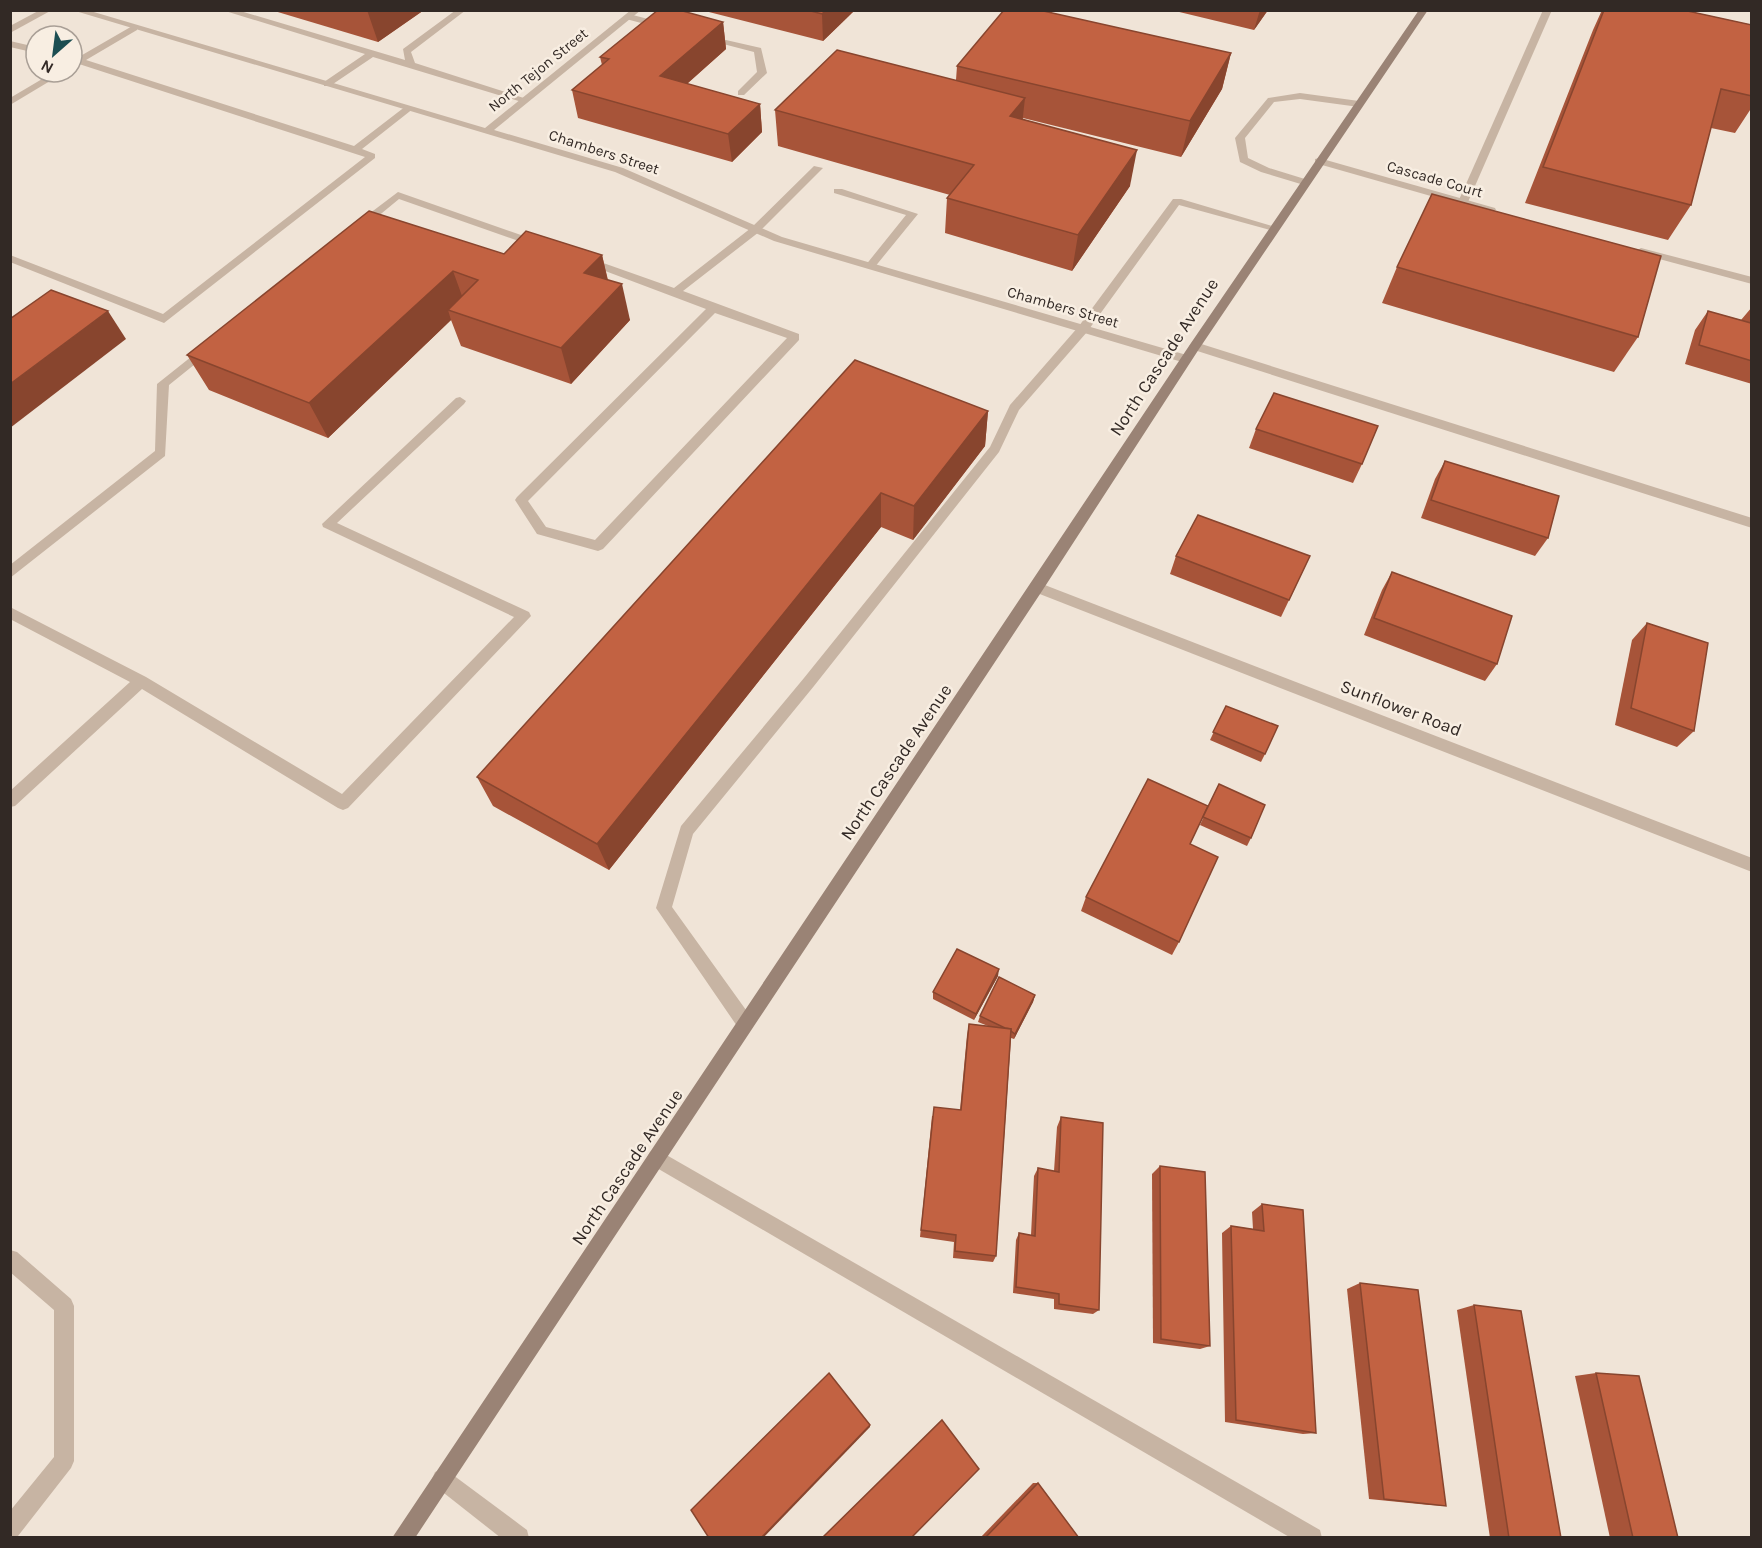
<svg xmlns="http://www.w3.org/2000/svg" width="1762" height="1548" font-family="Karla,sans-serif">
<rect width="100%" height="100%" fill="#f0e4d7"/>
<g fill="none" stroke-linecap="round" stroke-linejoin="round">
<g fill="#c7b4a3" fill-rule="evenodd">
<path d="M40,10H52L10,33V26Z"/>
<path d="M222,10H237L405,60L403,49L456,10H466L411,52L415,63L530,100L522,102L373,57L330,86H324V82L365,54Z"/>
<path d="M1543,10H1552L1468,202L1459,204L1458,202Z"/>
<path d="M629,14L667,24L668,26L664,29L626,19L625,17Z"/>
<path d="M134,25L137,26V30L86,60L354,146L406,106L414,108L362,149L375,154V158L164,323L10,262V255L163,314L365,157L79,64L72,65V56L77,58Z"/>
<path d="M704,35L761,48L767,73L744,95H738V91L757,72L754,52L704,39Z"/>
<path d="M10,41L36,47V53L10,47Z"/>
<path d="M54,72H65L10,105V98Z"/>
<path d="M1300,93L1359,101L1364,104L1359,107L1300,99L1274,102L1245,138L1248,158L1269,168L1308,180L1309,182L1304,185L1261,172L1240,162L1235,138L1268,98Z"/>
<path d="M814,166L823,168L759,232L683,291L799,334V340L603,549L598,551L537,534L515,500L517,497L706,309L584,263V259H592L674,288L751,228ZM715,313L787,338L595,540L546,527L528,501Z"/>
<path d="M834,189H842L918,214L874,268L870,269L865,266L906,215L834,193Z"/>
<path d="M398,192L541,242L542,244L541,246H533L399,199L365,227H357V223Z"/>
<path d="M1173,199H1181L1279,228L1274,231L1179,205L1087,332L1019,410L999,452L814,686L693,834L672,907L751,1017L754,1023L751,1029L745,1031L739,1029L656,908L681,826L804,678L990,447L1010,405L1079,326Z"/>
<path d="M1195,342L1752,518V528L1191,349L1189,346Z"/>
<path d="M206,345L210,346V352L169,385L165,456L10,578V565L155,451L157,384Z"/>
<path d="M460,397L466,401L464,404L337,523L529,612L531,616L348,808L343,810L338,808L142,689L15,806L10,807V791L130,682L10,619V607L146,677L342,794L514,617L323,527L322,524L456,398Z"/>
<path d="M656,1149L1320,1530L1322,1538H1291L650,1164L647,1158L650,1152Z"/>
<path d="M10,1250L17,1252L71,1299L74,1306V1461L71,1468L18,1536L10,1538V1511L54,1457V1310L10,1272Z"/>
</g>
<g fill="#c7b4a3" fill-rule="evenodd">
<path d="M72,10H87L485,128L631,10H641L494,130L623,168L782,237L1190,356L1192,359L1190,362H1182L774,241L615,172Z"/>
<path d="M1319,158L1495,208L1496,210L1487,212L1315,163V159Z"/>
<path d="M1641,248L1752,277V284L1637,253L1636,251Z"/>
<path d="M1037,582L1752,858V872L1032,591L1030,587L1032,583Z"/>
<path d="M442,1469L449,1472L527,1530L529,1538H501L435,1486L432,1479L435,1472Z"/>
</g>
<path fill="#9a8375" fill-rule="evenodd" d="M1419,10H1428L1199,349L1042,591L415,1538H392L1191,343Z"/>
</g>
<g fill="#a75439">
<path d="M271,10H424L378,42Z"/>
<path d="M701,10H855L823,41Z"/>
<path d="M1171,10H1268L1254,30Z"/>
<path d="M1602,10H1683L1752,25V107L1735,133L1711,128L1691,205L1668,240L1525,203L1593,30Z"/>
<path d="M723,22L726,49L687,84L760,104L762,132L732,162L578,118L572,90L602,65L600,57Z"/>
<path d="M1231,53L1222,89L1181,157L1023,118L1022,120L1130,186L1072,271L945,233L947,198L950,195L778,146L775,110L956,80L957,66Z"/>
<path d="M504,254L602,255L608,280L630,320L571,384L461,346L451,320L328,438L209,390L187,355Z"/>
<path d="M1397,267L1638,337L1614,372L1382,303Z"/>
<path d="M1752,307V384L1685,364L1695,330L1708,311L1741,320Z"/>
<path d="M988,411L985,446L913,540L881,527L609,870L493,806L477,777Z"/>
<path d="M1256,429L1362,464L1353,483L1249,448Z"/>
<path d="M1445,461L1548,538L1535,556L1421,518L1435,479Z"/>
<path d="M1176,556H1310L1281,617L1170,574Z"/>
<path d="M1392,572L1497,664L1485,681L1364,635L1382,590Z"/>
<path d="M1647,623L1694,731L1677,747L1615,725L1632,640Z"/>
<path d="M1226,706L1265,754L1261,762L1210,740Z"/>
<path d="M1219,784L1251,838L1247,846L1200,825Z"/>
<path d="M1190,844L1179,942L1172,955L1081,911L1086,897Z"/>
<path d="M998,976L974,1020L933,999V992Z"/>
<path d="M1035,995L1033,1002L1014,1039L1011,1038L996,1256L993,1262L953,1258L954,1242L920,1237L932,1116L960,1110L967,1035L969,1024L988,1026L978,1022L980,1016Z"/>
<path d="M1061,1117L1099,1310L1093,1314L1054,1309V1299L1013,1293L1016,1240L1019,1233L1031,1235L1034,1176L1038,1168L1054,1171L1057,1127Z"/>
<path d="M1160,1166L1210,1346L1200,1349L1153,1343L1152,1174Z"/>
<path d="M1262,1204L1316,1433L1303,1434L1225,1422L1222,1233L1231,1226L1253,1229L1252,1212Z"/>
<path d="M1360,1283L1446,1506L1429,1505L1369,1499L1347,1289Z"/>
<path d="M1474,1305L1561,1538H1490L1457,1310Z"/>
<path d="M1596,1373L1678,1538H1610L1575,1376Z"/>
<path d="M1033,1483H1038L1079,1538H980Z"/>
</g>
<g fill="#88452e">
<path d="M367,10H424L378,42Z"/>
<path d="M826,10H855L823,41L822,14Z"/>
<path d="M1260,10H1268L1254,30Z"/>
<path d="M723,22L726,49L664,104L660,76Z"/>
<path d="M1231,53L1222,89L1181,157L1190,121Z"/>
<path d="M1025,98L1021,134L1010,116Z"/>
<path d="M760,104L762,132L732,162L728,134Z"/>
<path d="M1137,150L1130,186L1072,271L1078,235Z"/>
<path d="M602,255L610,291L584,273Z"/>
<path d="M453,271L466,307L448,310L451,320L328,438L309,403Z"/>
<path d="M622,284L630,320L571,384L561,348Z"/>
<path d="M108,311L126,339L10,428V384Z"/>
<path d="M988,411L985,446L913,540L914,506Z"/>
<path d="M881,493V527L609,870L597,844Z"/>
<path d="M999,969L998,976L974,1020L976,1014Z"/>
<path d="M1035,995L1033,1002L1014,1039L1015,1034Z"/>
<path d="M870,1425V1427L763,1538H761Z"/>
</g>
<g fill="#c26242" stroke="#88452e" stroke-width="1.5">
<path d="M658,10H679L723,22L660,76L760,104L728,134L572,90L609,59L600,57Z"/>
<path d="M807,10H826L822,14Z"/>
<path d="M1004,10H1039L1231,53L1190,121L957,66Z"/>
<path d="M1604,10H1683L1752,25V96L1721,89L1691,205L1543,167Z"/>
<path d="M837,50L1025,98L1010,116L1137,150L1078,235L947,198L974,165L775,110Z"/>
<path d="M1432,194L1661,256L1638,337L1397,267Z"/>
<path d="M369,211L504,254L526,231L602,255L584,273L622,284L561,348L448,310L478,280L453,271L309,403L187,355Z"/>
<path d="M51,290L108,311L10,384V319Z"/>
<path d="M1708,311L1751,323L1752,319V361L1699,345Z"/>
<path d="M855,360L988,411L914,506L881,493L597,844L477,777Z"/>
<path d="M1274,393L1378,426L1362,464L1256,429Z"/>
<path d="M1445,461L1559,496L1548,538L1431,500Z"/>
<path d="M1198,515L1310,556L1289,600L1176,556Z"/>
<path d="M1392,572L1512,616L1497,664L1374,618Z"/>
<path d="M1647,623L1708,643L1694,731L1631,708Z"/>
<path d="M1226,706L1278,726L1265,754L1213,732Z"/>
<path d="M1148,779L1208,806L1190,844L1218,857L1179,942L1086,897Z"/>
<path d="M1219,784L1265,805L1251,838L1203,817Z"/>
<path d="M957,949L999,969L976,1014L933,992Z"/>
<path d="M999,977L1035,995L1015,1034L1011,1031V1029L1005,1028L980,1016Z"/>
<path d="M969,1024L1011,1029L996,1256L955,1251L956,1235L921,1230L934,1107L961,1110Z"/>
<path d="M1061,1117L1103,1123L1099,1310L1059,1304V1294L1016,1287L1019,1233L1035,1236L1038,1168L1059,1172Z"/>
<path d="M1160,1166L1205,1172L1210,1346L1161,1339Z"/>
<path d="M1262,1204L1303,1210L1316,1433L1236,1420L1231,1226L1264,1231Z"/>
<path d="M1360,1283L1418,1290L1446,1506L1384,1499Z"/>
<path d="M1474,1305L1521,1311L1561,1538H1509Z"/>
<path d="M829,1373L870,1425L761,1538H709L691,1510Z"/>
<path d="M1596,1373L1639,1376L1678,1538H1633Z"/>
<path d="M942,1420L979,1469L911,1538H822Z"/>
<path d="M1038,1483L1079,1538H985Z"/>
</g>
<g text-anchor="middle" stroke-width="5" stroke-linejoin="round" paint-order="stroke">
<g font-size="15" fill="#322925" stroke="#f8eee2">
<text transform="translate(538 70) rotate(-39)" y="5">North Tejon Street</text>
<text transform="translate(604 152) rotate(18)" y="5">Chambers Street</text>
<text transform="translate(1435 179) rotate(16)" y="5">Cascade Court</text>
<text transform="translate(1063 307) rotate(16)" y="5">Chambers Street</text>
</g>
<g font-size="18" fill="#322925" stroke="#f8eee2">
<text transform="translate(1164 357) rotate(-57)" y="6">North Cascade Avenue</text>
<text transform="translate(1401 708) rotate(21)" y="6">Sunflower Road</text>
<text transform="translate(896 762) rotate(-56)" y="6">North Cascade Avenue</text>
<text transform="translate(627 1167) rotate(-56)" y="6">North Cascade Avenue</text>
</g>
</g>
<rect width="1762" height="1548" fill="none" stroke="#322925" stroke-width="24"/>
<g transform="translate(54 54) rotate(208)"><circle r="28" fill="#f8eee2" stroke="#a99f96" stroke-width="1.5"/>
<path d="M0-4.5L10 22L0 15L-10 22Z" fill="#1c4e52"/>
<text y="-9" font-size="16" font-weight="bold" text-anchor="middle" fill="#322925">N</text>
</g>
</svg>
